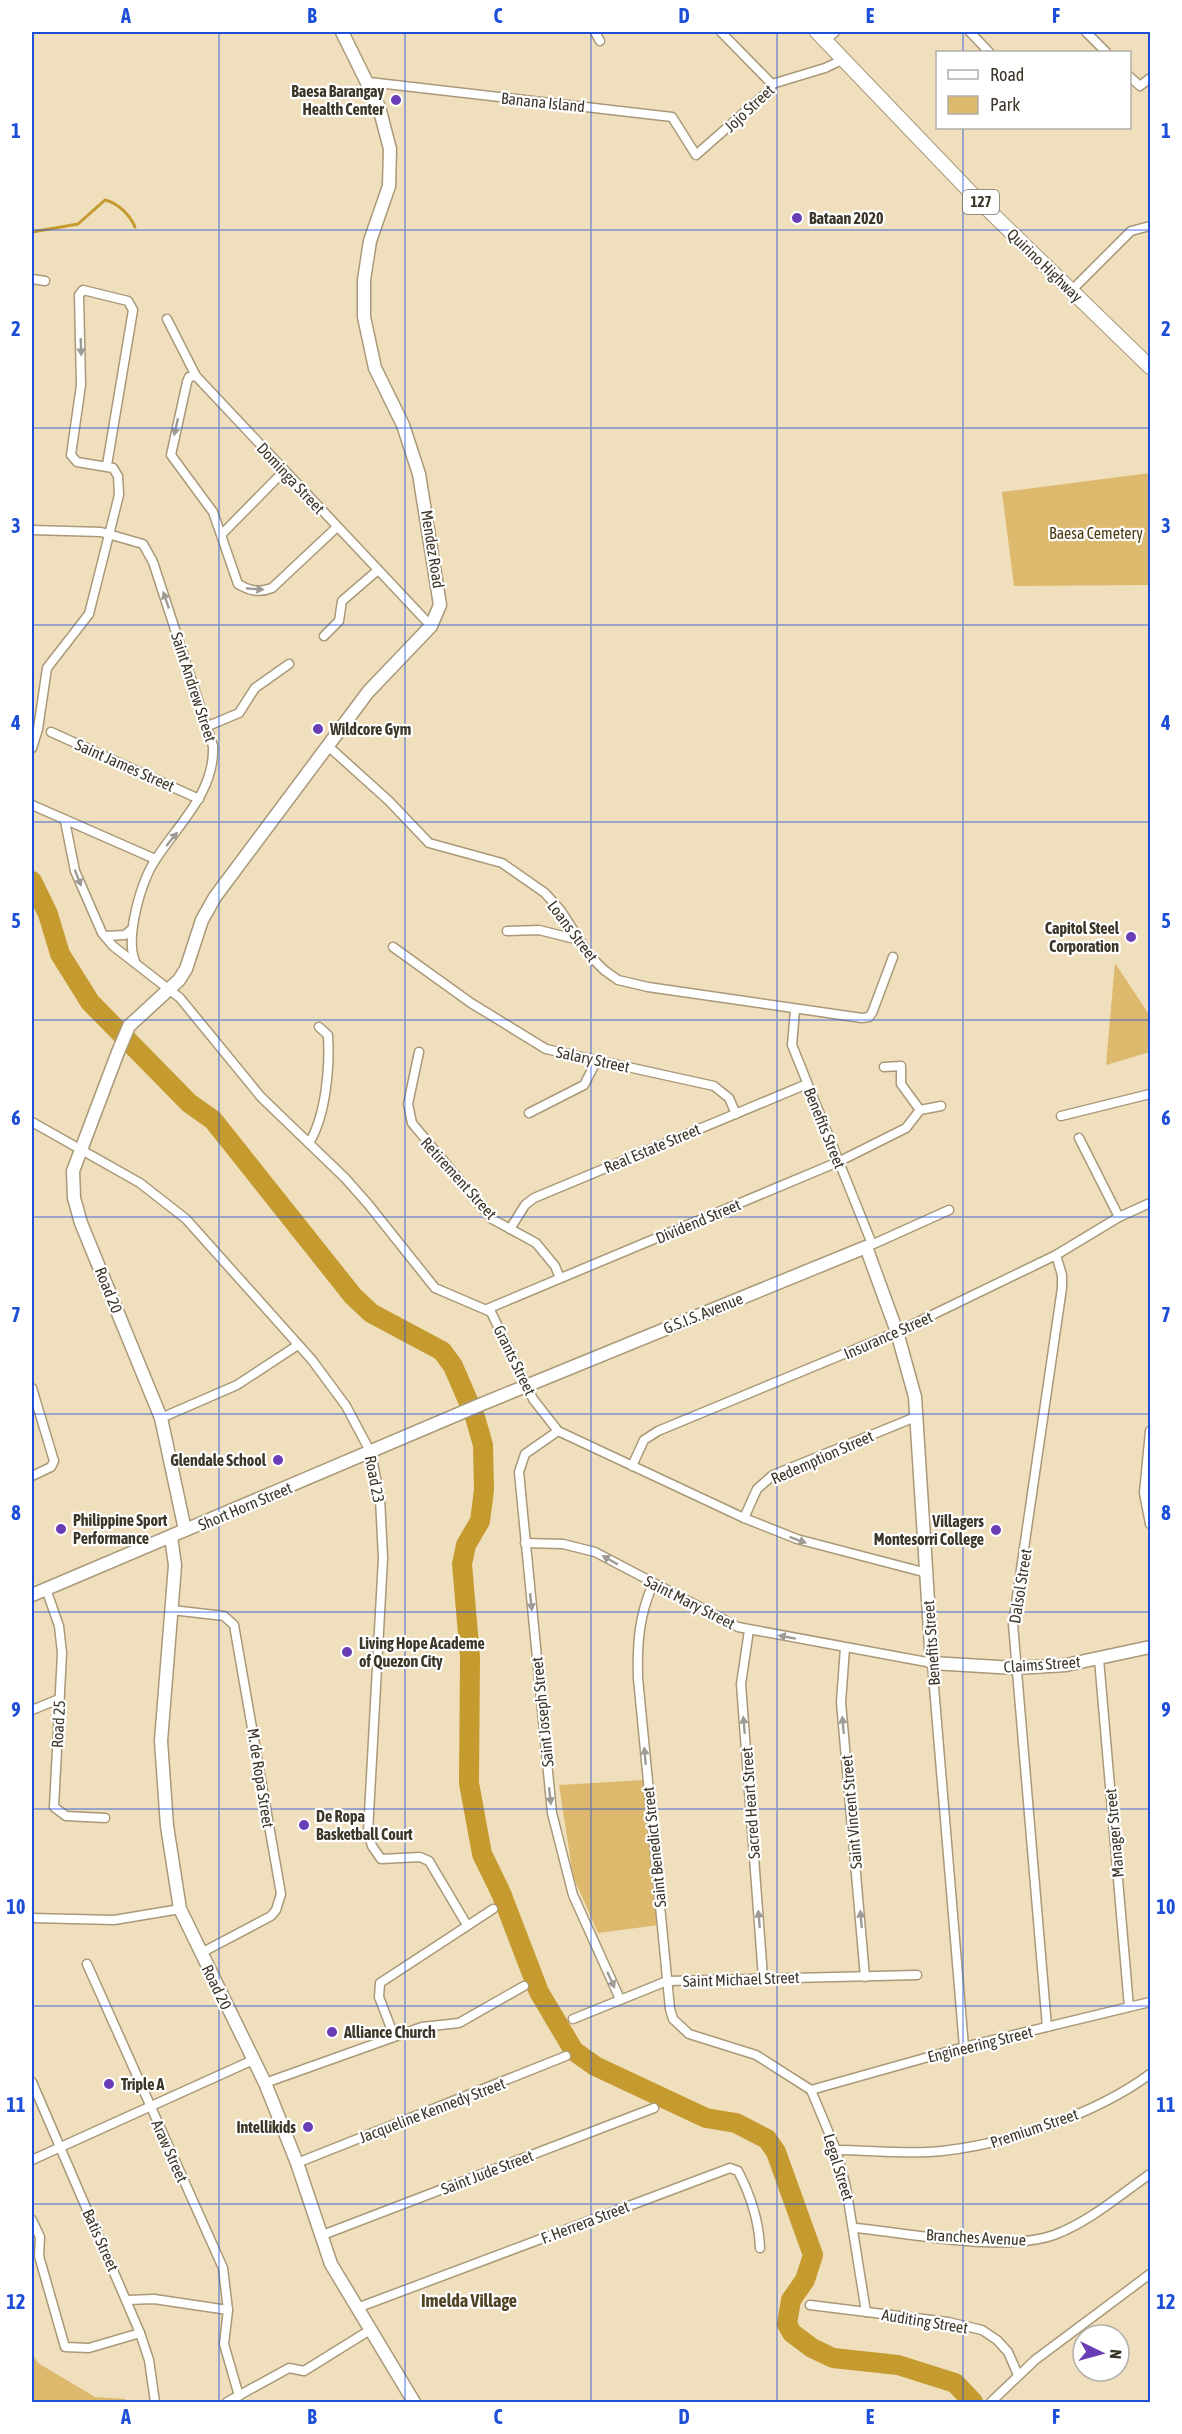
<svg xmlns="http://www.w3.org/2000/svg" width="1182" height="2434" font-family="'Asap Condensed',sans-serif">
<rect width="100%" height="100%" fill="#f0dfbc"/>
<g fill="#ddb96d">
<path d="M1150,473V585L1014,586L1002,492Z"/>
<path d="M1115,963L1150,1016V1052L1106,1065Z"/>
<path d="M644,1780L659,1925L598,1933L573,1876L559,1785Z"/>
<path d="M32,2353L38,2363L95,2397L125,2399L127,2402H32Z"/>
</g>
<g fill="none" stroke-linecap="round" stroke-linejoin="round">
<path stroke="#c59a2f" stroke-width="3" d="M32,232L78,224L105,200C118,203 130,215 135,227"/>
<path stroke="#c59a2f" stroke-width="20" d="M32,881L48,914L60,954L90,1002L189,1103L213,1120L353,1296L371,1313L442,1351L453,1366L475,1417L483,1445L484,1490L480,1521L466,1545L462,1564L470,1657L469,1783L482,1854L501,1893L539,1992L574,2051L595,2066L706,2118L736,2123L767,2139L776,2152L813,2255L805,2280L791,2300L787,2324L792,2333L812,2348L833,2358L898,2365L955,2383L973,2402"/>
<defs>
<g id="street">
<path d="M595,32L600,41"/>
<path d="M721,32L772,84"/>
<path d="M970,32L989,52"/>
<path d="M1086,32L1106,52"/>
<path d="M825,41L835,32"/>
<path d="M1130,77L1140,86L1150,78"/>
<path d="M369,82L672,117L696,155L771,89L772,84L825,68L842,60"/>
<path d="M32,279L45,281"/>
<path d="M1072,290L1131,231L1150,226"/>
<path d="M167,319L196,376L431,626"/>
<path d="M196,376L189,377L187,382L171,455L213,512L238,584C250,591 259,593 272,588L337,527"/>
<path d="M32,530L101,532L143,544L153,562L213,746C215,792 179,823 156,859C141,881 125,937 135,961"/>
<path d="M222,534L284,471"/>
<path d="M324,636L339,621L342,601L378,570"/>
<path d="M208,726L239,713L255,688L289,664"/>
<path d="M51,732L199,799"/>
<path d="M328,746L389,801L429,843L502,863L545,893L561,911L590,956L604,970L618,980L648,987L862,1018L869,1017L872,1013L893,957"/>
<path d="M32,748L38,729L47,668L89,614L119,495L118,476L113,468L77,462L71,455L81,385L79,295L83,290L128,301L133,310L107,465"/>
<path d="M32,805L155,859"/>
<path d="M65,821L75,871L102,933L113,946L180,998L261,1097L345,1178L368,1204L435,1288L491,1312L533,1399L558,1431L744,1518L797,1539L927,1573"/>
<path d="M507,931L539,930L579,940"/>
<path d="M105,936L125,935L132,929"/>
<path d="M393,947L471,1003L546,1049L714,1086L729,1098L736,1114"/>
<path d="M795,1010L792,1045L872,1244"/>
<path d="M419,1052L408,1104L412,1123L492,1219L536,1243L555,1266L560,1278"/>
<path d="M884,1067L901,1066V1084L920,1110L941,1106"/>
<path d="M529,1113L584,1085L597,1060"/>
<path d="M1061,1116L1150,1094"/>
<path d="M32,1122L140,1183L186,1219L312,1360L346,1406L371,1453L380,1498L383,1558L368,1832L372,1846L381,1859L420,1857L429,1861L467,1925"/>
<path d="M1079,1138L1119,1217"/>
<path d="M309,1143C326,1116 330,1066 328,1035L319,1027"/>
<path d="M510,1229L525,1205L534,1198L807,1084"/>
<path d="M869,1246L949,1210"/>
<path d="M487,1309L838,1162L906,1128L920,1110"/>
<path d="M32,1388L54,1461L51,1467L32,1476"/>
<path d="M161,1418L237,1385L298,1345"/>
<path d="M558,1431L525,1454L519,1472L552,1813L573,1895L620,1999"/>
<path d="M1150,1431L1144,1493L1150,1524"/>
<path d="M632,1466L644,1440L658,1431L897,1332L1056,1255L1119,1217L1150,1203"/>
<path d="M744,1518L757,1489L773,1475L918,1416"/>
<path d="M525,1543L563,1544L595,1552L738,1627L932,1663L964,2047"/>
<path d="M653,1584C639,1615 637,1644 638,1678L670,2009L673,2019L689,2034L756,2055L811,2090L836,2150L846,2187L866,2312"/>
<path d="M46,1589L59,1626L62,1653L54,1807L66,1816L105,1818"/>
<path d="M172,1610L224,1616L234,1625L281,1894L276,1910L271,1916L201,1953"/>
<path d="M749,1630L741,1684L763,1977"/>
<path d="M845,1648L841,1702L865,1977"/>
<path d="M1099,1659L1129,2007"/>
<path d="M32,1710L59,1699"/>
<path d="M32,1918L114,1920L180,1909"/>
<path d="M87,1964L223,2268L228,2310L224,2344L239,2396"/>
<path d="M573,2019L667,1981L917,1975"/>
<path d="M1047,2027L1013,1624L1062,1288V1275L1056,1255"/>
<path d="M394,2036L379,1997L380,1983L493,1909"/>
<path d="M32,2082L140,2333L149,2360L155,2402"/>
<path d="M265,2083L422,2027L459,2023L524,1986"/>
<path d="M811,2090L964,2047L1150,2002"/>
<path d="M836,2150C871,2150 908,2155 942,2151C1008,2144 1096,2114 1150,2074"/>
<path d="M32,2160L253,2060"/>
<path d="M297,2163L566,2056"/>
<path d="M32,2220L40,2237L39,2256L65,2347L89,2348L140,2333"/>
<path d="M855,2228C911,2233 1002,2253 1054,2235C1089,2222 1120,2195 1150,2174"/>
<path d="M320,2236L654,2108"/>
<path d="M127,2300L154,2299L228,2310"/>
<path d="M810,2305L948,2322L982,2330L997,2340L1008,2352L1018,2375"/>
<path d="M357,2308L730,2168L738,2171C750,2194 759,2221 760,2248"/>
<path d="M227,2402L289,2368L304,2371L370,2330"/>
<path d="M991,2402L1035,2360L1150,2274"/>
</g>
<g id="secondary">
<path d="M185,1530L161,1418L81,1223L74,1198L73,1171L118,1052L129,1026L179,980L186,969L202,920L215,897L368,692L431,626L440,605L419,474L403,425L375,368L364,317V280L370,241L389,186L390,149L379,107L342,32"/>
<path d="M171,1537L175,1565L161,1741L167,1826L180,1909L265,2083L297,2163L331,2264L414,2402"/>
<path d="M32,1595L482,1404L866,1247L897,1332L915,1397L932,1663L1015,1668L1066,1665L1150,1647"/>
</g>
<path id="primary" d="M817,32L976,198L1150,367"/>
</defs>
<use href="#street" stroke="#a99978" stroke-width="11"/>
<use href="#secondary" stroke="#a99978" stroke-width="15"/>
<use href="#primary" stroke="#a99978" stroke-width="16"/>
<use href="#street" stroke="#fff" stroke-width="8"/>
<use href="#secondary" stroke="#fff" stroke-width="12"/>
<use href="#primary" stroke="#fff" stroke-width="14"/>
</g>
<defs><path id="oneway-solid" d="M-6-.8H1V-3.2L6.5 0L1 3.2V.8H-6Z" transform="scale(1.5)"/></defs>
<g fill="#9e9b94">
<use href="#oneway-solid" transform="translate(81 347) rotate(88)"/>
<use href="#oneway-solid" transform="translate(176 427) rotate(103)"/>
<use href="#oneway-solid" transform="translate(255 589) rotate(5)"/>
<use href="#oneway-solid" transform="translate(166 600) rotate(-109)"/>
<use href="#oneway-solid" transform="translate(172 839) rotate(-51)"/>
<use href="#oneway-solid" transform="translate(78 878) rotate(69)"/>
<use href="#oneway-solid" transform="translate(798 1540) rotate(20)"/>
<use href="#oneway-solid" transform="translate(610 1560) rotate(-151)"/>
<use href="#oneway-solid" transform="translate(531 1602) rotate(84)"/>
<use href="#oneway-solid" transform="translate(787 1637) rotate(-170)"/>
<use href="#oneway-solid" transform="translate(744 1725) rotate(-95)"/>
<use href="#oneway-solid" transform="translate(843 1725) rotate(-95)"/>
<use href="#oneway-solid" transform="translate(645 1756) rotate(-95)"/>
<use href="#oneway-solid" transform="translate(550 1796) rotate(84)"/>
<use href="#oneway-solid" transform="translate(759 1919) rotate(-95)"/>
<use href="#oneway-solid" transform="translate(861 1919) rotate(-95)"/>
<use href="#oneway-solid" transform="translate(611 1980) rotate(65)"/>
</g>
<path fill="none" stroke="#1d4ed8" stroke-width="1.5" stroke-opacity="0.55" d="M219,32V2402M405,32V2402M591,32V2402M777,32V2402M963,32V52M963,128V2402M32,230H1150M32,428H1150M32,625H1150M32,822H1150M32,1020H1150M32,1217H1150M32,1414H1150M32,1612H1150M32,1809H1150M32,2006H1150M32,2204H1150"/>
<g fill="#693db5" stroke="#fff" stroke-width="2">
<circle cx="396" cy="100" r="6"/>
<circle cx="797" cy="218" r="6"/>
<circle cx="318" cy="729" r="6"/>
<circle cx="1131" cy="937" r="6"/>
<circle cx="278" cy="1460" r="6"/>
<circle cx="61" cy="1529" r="6"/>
<circle cx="996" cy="1530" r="6"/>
<circle cx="347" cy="1652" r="6"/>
<circle cx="304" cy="1825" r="6"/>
<circle cx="332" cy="2032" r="6"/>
<circle cx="109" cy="2084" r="6"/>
<circle cx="308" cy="2127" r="6"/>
</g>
<g text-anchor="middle" stroke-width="4.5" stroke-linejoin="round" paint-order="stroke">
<rect fill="#fff" stroke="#777369" stroke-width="1.5" x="963" y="190" width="36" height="24" rx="4.5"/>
<g font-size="15" font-weight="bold" fill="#3d3729">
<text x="981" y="207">127</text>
</g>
<g font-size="16" font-weight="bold" fill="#3d3729" stroke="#fff" text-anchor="start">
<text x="384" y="97" text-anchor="end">Baesa Barangay<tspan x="384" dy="18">Health Center</tspan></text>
<text x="809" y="224">Bataan 2020</text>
<text x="330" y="735">Wildcore Gym</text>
<text x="1119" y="934" text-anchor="end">Capitol Steel<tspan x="1119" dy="18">Corporation</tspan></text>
<text x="266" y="1466" text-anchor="end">Glendale School</text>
<text x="73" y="1526">Philippine Sport<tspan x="73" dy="18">Performance</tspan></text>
<text x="984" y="1527" text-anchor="end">Villagers<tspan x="984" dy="18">Montesorri College</tspan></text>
<text x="359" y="1649">Living Hope Academe<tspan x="359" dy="18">of Quezon City</tspan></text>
<text x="316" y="1822">De Ropa<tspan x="316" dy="18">Basketball Court</tspan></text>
<text x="344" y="2038">Alliance Church</text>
<text x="121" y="2090">Triple A</text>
<text x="296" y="2133" text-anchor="end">Intellikids</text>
</g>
<g font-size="16" fill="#3d3729" stroke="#fff">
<text transform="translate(543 102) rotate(6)" y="6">Banana Island</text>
<text transform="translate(749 108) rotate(-43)" y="6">Jojo Street</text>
<text transform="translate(1045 265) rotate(44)" y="6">Quirino Highway</text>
<text transform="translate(291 478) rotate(47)" y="6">Dominga Street</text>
<text transform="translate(433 549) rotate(81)" y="6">Mendez Road</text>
<text transform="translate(194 687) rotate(72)" y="6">Saint Andrew Street</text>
<text transform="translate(125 765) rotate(24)" y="6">Saint James Street</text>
<text transform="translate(573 931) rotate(53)" y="6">Loans Street</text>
<text transform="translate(593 1059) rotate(12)" y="6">Salary Street</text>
<text transform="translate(825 1128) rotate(68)" y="6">Benefits Street</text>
<text transform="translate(652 1148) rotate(-23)" y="6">Real Estate Street</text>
<text transform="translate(459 1178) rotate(48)" y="6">Retirement Street</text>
<text transform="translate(698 1221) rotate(-23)" y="6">Dividend Street</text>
<text transform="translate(109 1290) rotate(68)" y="6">Road 20</text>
<text transform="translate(703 1313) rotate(-22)" y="6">G.S.I.S. Avenue</text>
<text transform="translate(888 1335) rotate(-24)" y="6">Insurance Street</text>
<text transform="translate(515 1360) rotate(64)" y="6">Grants Street</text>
<text transform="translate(822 1457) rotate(-24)" y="6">Redemption Street</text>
<text transform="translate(375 1479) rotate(79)" y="6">Road 23</text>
<text transform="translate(245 1506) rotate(-23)" y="6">Short Horn Street</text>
<text transform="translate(1020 1586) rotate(-81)" y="6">Dalsol Street</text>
<text transform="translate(690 1602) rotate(27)" y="6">Saint Mary Street</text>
<text transform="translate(931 1643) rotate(-94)" y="6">Benefits Street</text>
<text transform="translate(1042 1664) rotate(-4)" y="6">Claims Street</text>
<text transform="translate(542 1712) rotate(-96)" y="6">Saint Joseph Street</text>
<text transform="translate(58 1724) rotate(-87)" y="6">Road 25</text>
<text transform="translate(261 1778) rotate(81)" y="6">M. de Ropa Street</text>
<text transform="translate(750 1803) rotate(-94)" y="6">Sacred Heart Street</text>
<text transform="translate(851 1812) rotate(-95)" y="6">Saint Vincent Street</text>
<text transform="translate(1114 1833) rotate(-95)" y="6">Manager Street</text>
<text transform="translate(654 1847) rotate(-96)" y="6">Saint Benedict Street</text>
<text transform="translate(741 1979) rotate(-2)" y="6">Saint Michael Street</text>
<text transform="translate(217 1987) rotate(64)" y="6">Road 20</text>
<text transform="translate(980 2044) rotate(-14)" y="6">Engineering Street</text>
<text transform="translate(432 2110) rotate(-21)" y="6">Jacqueline Kennedy Street</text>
<text transform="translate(1034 2128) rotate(-19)" y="6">Premium Street</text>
<text transform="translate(170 2151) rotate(66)" y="6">Araw Street</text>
<text transform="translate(839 2167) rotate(73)" y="6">Legal Street</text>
<text transform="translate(487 2172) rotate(-21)" y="6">Saint Jude Street</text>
<text transform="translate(585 2222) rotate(-21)" y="6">F. Herrera Street</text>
<text transform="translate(976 2237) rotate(3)" y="6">Branches Avenue</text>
<text transform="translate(101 2240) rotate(66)" y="6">Batis Street</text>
<text transform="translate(925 2321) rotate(9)" y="6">Auditing Street</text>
</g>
<g font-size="16" fill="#4c3a0f" stroke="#fff">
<text x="1096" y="539">Baesa Cemetery</text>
</g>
<g font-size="18" font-weight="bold" fill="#514324" stroke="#fff">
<text x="469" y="2307">Imelda Village</text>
</g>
</g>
<rect width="1182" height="2434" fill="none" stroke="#ffffff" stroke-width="66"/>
<rect x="936" y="51" width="195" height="78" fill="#ffffff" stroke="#b1afa9" stroke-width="1.5"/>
<rect x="948" y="70" width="30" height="9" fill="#ffffff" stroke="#b1afa9" stroke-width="1.5"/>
<text x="990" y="81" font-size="18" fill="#3d3729">Road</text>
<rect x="948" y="96" width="30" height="18" fill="#ddb96d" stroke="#b1afa9" stroke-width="1.5"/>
<text x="990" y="111" font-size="18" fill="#3d3729">Park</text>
<g transform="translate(1101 2353) rotate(95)"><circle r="28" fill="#ffffff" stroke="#b1afa9" stroke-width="1.5"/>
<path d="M0-4.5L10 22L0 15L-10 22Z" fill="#693db5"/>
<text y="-9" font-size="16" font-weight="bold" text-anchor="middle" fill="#3d3729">N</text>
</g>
<rect x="33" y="33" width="1116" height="2368" fill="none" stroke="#1d4ed8" stroke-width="2"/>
<g font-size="20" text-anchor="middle" font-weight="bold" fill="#1d4ed8">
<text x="126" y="23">A</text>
<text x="312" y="23">B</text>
<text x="498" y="23">C</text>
<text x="684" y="23">D</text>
<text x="870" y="23">E</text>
<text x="1056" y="23">F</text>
<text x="16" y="138">1</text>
<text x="1166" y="138">1</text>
<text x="16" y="336">2</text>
<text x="1166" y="336">2</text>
<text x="16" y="533">3</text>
<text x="1166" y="533">3</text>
<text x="16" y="730">4</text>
<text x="1166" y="730">4</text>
<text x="16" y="928">5</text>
<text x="1166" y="928">5</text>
<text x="16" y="1125">6</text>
<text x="1166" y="1125">6</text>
<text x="16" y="1322">7</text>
<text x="1166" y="1322">7</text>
<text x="16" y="1520">8</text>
<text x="1166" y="1520">8</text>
<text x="16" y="1717">9</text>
<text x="1166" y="1717">9</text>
<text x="16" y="1914">10</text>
<text x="1166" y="1914">10</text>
<text x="16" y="2112">11</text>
<text x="1166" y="2112">11</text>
<text x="16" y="2309">12</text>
<text x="1166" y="2309">12</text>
<text x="126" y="2424">A</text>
<text x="312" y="2424">B</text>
<text x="498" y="2424">C</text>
<text x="684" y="2424">D</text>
<text x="870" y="2424">E</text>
<text x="1056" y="2424">F</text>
</g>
</svg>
